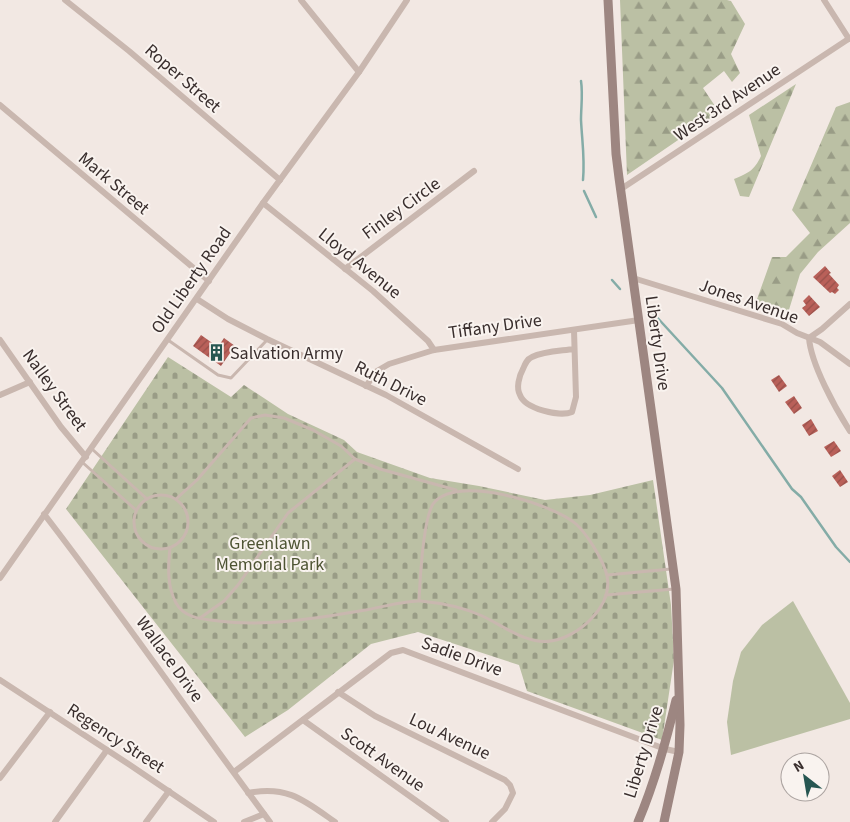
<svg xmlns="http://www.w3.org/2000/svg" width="850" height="822" font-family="'Source Sans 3',sans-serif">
<defs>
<pattern id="forest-firs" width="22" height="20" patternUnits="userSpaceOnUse" patternTransform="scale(1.25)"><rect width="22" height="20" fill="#bbc0a4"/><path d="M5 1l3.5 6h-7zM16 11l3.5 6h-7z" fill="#999c86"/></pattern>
<pattern id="cemetery-stones" width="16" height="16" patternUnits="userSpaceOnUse" patternTransform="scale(1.25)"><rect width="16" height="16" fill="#bbc0a4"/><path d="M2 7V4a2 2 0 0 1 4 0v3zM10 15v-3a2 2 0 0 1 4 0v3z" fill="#999c86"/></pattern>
<pattern id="building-hatch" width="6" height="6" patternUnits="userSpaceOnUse" patternTransform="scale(1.25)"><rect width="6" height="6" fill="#b96059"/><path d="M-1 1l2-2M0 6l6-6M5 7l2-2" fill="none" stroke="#97504a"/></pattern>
</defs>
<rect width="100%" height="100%" fill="#f2e8e3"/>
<g fill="url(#forest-firs)">
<path d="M620,0H727L731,1L745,24L731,54L740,73L732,82L724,71L703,88L719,112L627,175Z"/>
<path d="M796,84L749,197L740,196L734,179C748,173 754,171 761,156L749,115Z"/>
<path d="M850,102V223L818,252L800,274L788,313L756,302L772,257H786L810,233L792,210L836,107Z"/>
</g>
<path fill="url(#cemetery-stones)" d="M168,357L231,397L244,385L288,414L344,440L357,452L430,478L479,486L545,500L590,495L653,480L671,605L674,660L662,740L527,691L519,665L418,632L371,644L288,710L245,737L66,509Z"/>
<path fill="#bbc0a4" d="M793,601L850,703V719L731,755L727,722L733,681L741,652L762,625Z"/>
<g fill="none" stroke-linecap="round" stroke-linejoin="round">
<g stroke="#84aca7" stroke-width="2.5">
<path d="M581,81C583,94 581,107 581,120C582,141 585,158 583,180"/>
<path d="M584,191L596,217"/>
<path d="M612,280L620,289"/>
<path d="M653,313L722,388L792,489L801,497L836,547L850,562"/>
</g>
</g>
<g fill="url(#building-hatch)">
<path d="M825,266L831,273L829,274L839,285L837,288L839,290L835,294L832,292L830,293L813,277Z"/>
<path d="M809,295L820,307L809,316L802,308L806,305L803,301Z"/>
<path d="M201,335L218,347L224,338L235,346L221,366L193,346Z"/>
<path d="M779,375L787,386L779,392L771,380Z"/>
<path d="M794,396L802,408L794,414L785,402Z"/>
<path d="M811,419L818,431L809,436L802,425Z"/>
<path d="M834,441L841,451L831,457L824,447Z"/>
<path d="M840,470L848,482L840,487L832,476Z"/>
</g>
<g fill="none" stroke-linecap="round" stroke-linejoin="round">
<g stroke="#c9b7af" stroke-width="3">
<path d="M168,340L218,375L231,378L267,340"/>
<path d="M92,449L147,499"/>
<path d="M82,462L136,510"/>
<circle cx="161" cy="522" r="27"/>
<path d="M176,499L197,480L251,418L265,415L284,418L313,430L341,446L355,459L380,469L456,490"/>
<path d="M170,548C168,567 167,586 176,603C184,618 202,619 218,621C268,627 317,618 366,610C381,607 408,600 421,601C441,603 462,607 480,615C501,624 526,645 551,641C579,637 613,606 607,576C604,561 587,534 576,524C553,504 455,473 433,504C423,520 420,580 419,601"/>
<path d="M607,575L671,569"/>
<path d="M606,595L674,589"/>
<path d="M200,618L224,601L238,585L288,513L355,459"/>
</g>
<g stroke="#c9b7af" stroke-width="6">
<path d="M65,0L129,51L280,180"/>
<path d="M301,0L359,72"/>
<path d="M824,0L849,39"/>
<path d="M0,105L209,281"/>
<path d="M621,189L850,38"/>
<path d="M263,203L373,291L428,341L434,350"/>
<path d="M345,269L474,171"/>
<path d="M633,278L782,324L797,333L820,342L850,364"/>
<path d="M197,299L228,319L267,339L386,395L518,469"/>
<path d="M850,304L822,329L809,338C811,364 835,408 850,431"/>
<path d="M574,330L576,397L572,412C560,417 525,409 520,395C516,388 519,376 523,369C525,364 527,359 532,357C544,351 561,351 574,349"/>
<path d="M0,340L61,427L86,457"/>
<path d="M366,386L377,371L389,364L434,350L639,320"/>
<path d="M0,395L30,382"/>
<path d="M44,514C122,615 194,720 270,822"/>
<path d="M0,578L263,203L359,72L407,0"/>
<path d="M0,680L130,765L214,822"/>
<path d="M338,692L375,716L505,780L510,785L513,793L505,809L492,822"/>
<path d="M303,720L446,822"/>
<path d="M234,772L391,653L403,650L665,749L679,752"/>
<path d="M0,778L50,712"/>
<path d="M248,793C288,785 305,801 335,822"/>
<path d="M55,822L107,750"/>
<path d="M146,822L169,791"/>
<path d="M244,822L264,814"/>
</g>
<g stroke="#9d8681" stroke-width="9">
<path d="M608,0L616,154L619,178L676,589L680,725L679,752L664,822"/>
<path d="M638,822C655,782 666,742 676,700"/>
</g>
</g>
<defs>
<symbol id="building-bare" viewBox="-9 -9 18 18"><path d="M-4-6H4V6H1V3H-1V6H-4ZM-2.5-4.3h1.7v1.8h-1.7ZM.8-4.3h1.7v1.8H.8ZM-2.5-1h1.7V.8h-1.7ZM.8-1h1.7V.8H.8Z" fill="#265651" stroke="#f9f3ef" stroke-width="2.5" paint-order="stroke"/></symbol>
</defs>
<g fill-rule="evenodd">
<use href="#building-bare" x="204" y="340" width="25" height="25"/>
</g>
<g text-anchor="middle" stroke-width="4" stroke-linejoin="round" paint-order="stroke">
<g font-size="18" fill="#392e2d" stroke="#f9f3ef">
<text transform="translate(183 78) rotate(41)" y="6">Roper Street</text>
<text transform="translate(727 102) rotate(-34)" y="6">West 3rd Avenue</text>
<text transform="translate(114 183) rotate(40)" y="6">Mark Street</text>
<text transform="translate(401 208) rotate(-36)" y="6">Finley Circle</text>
<text transform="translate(360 263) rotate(39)" y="6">Lloyd Avenue</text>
<text transform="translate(191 280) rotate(-55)" y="6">Old Liberty Road</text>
<text transform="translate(749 301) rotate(19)" y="6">Jones Avenue</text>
<text transform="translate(495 326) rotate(-8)" y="6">Tiffany Drive</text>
<text transform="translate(658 343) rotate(82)" y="6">Liberty Drive</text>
<text transform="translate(391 383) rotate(27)" y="6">Ruth Drive</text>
<text transform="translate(55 390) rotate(54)" y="6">Nalley Street</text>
<text transform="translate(462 656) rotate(20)" y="6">Sadie Drive</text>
<text transform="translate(170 659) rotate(54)" y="6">Wallace Drive</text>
<text transform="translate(450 736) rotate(25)" y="6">Lou Avenue</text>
<text transform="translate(116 738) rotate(33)" y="6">Regency Street</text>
<text transform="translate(643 752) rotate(-73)" y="6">Liberty Drive</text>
<text transform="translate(383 759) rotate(35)" y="6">Scott Avenue</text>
</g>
<g font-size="18" fill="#392e2d" stroke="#f9f3ef" text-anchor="start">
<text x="230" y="359">Salvation Army</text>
</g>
<g font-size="18" fill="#4e5433" stroke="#f9f3ef">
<text x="270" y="549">Greenlawn<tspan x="270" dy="21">Memorial Park</tspan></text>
</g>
</g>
<g transform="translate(805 777) rotate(329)"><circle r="24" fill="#f9f3ef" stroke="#aca4a1"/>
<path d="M0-4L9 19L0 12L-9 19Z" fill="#265651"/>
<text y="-8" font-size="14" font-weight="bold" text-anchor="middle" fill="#392e2d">N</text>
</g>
</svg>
